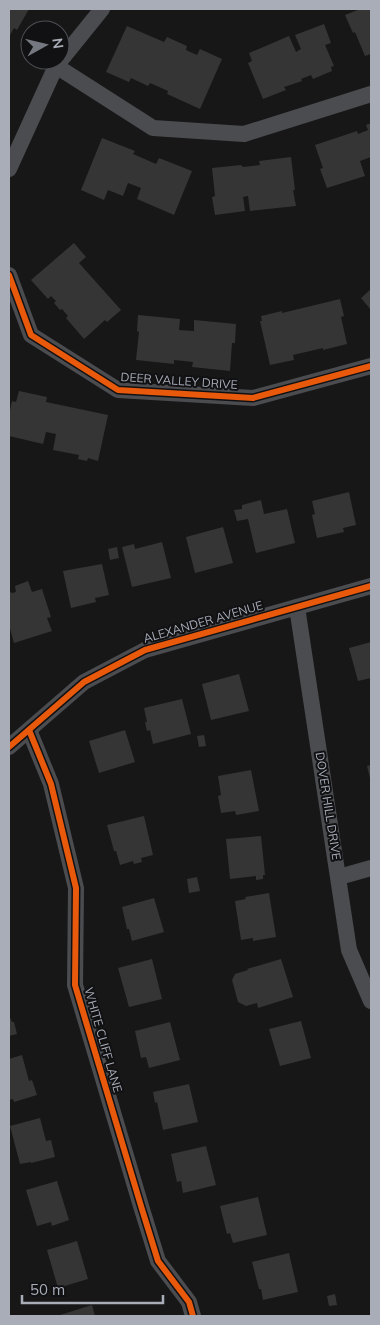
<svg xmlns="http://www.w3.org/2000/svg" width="380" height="1325" font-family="Mulish,sans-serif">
<rect width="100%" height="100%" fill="#171717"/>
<g fill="#353536">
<path d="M9,9H29L17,30L14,28L9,37Z"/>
<path d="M360,9H371V54L365,56L355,32L353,33L345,15Z"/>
<path d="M324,24L331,43L325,45L334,66L331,67L332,71L313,79L311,75L301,79L302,81L284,87L286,90L263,99L248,63L252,61L249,53L289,36L296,52L301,49L295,35Z"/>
<path d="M127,26L164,42L167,37L187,46L186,50L197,55L200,49L222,59L200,109L167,94L168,91L150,83L148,86L131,78L129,82L106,72Z"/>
<path d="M371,123V157L360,161L365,176L327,188L320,169L323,168L315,145L357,131L358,134L368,130L366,125Z"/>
<path d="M102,138L135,151L133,154L156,164L159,158L192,171L174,215L137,199L141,188L128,183L123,196L108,190L104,200L81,190Z"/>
<path d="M291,157L295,190H293L296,206L250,211L248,196L243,197L245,211L215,215L212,197L215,196L212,168L241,165L243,167L260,165L259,161Z"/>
<path d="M74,243L86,257L79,263L121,310L107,322L105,320L84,339L66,318L68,316L62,309L60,310L54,303L56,301L51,296L48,299L31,280Z"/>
<path d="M371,289V310L361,298Z"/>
<path d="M340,299L344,316L341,317L347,344L323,350V348L293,355L294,360L270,365L260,321H262L261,316L282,311V313Z"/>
<path d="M138,315L180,319L179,330L194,331V320L236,324L235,343H232L230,371L192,367L193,362L174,360V364L136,360L139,332L137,331Z"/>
<path d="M19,391L47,397L46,402L108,415L98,461L88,458L87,461L78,459L79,455L53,450L56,434L46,432L43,444L9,436V415L12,401L16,402Z"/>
<path d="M349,492L356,525L343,528L344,532L317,538L312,515L315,514L312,501Z"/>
<path d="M261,500L264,514L287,509L295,543L256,553L248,519L237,521L234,510L242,509V505Z"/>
<path d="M223,527L233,563L195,573L186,537Z"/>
<path d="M162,542L171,578L132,587L122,547L134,544L135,549Z"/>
<path d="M117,547L119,558L110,560L108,549Z"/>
<path d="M102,564L109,595L95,598L96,602L71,608L63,571Z"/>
<path d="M28,581L32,592L42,589L51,617L47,618L52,631L14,643L9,625V591L12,593L16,592L15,586Z"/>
<path d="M371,642V678L358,681L349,648Z"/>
<path d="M239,674L249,711L211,720L202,684Z"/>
<path d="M182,699L191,734L153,744L150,730L147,731L145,722H147L144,708Z"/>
<path d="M125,730L135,762L99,773L89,741Z"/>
<path d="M204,735L206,746L199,747L197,736Z"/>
<path d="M371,765V782L367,766Z"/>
<path d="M251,770L259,811L236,815L235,811L221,813L218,796L221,795L218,776Z"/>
<path d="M144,816L153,855L141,858L142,862L134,864L133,861L120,865L116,851H114L107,825Z"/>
<path d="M261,836L265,875H263V879L256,880V876L230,879L226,839Z"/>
<path d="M197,877L200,891L189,893L187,879Z"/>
<path d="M269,893L276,937L253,941V938L241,940L235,901L246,899L245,897Z"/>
<path d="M154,898L164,932L132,941L129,929H127L122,907Z"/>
<path d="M152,959L162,999L129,1007L118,968Z"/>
<path d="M281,959L293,997L258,1008L257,1003L246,1006L238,1002L232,980L235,974L248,970L247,969Z"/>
<path d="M9,1015L12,1022H14L17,1034L9,1036Z"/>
<path d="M301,1021L311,1058L280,1066L269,1029Z"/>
<path d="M170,1022L180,1060L149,1068L146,1057L141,1058L135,1031Z"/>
<path d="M22,1055L29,1081L32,1080L37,1095L14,1102L13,1099L9,1100V1059Z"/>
<path d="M189,1084L198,1122L163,1130L157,1102L155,1103L153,1092Z"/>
<path d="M40,1118L46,1141L51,1140L55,1157L31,1163V1162L20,1164L10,1126Z"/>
<path d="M206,1146L216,1185L183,1193L181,1181L177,1182L171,1154Z"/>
<path d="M57,1181L69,1220L52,1226L51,1222L37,1226L26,1190Z"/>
<path d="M258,1197L267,1235L233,1243L230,1233L227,1234L220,1206Z"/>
<path d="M77,1241L88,1279L58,1288L47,1250Z"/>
<path d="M289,1253L298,1292L263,1300L261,1289H259L252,1262Z"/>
<path d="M335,1294L337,1305L329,1306L327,1296Z"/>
<path d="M92,1305L95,1316H61L60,1315Z"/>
</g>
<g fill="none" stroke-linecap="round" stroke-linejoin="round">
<g stroke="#4b4c50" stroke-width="16">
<path d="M56,66L153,128L244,134L371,94"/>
<path d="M9,169L56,66L102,9"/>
<path d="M9,275L31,335L118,390L253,398L371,366"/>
<path d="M297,607L349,950L371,1001"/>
<path d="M29,730L51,784L76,888L75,985L141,1206L158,1261L189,1302L193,1316"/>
<path d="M9,747L84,682L145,650L371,586"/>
<path d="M339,877L371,868"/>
</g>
<defs>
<g id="cycleway">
<path d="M9,275L31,335L118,390L253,398L371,366"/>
<path d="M29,730L51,784L76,888L75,985L141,1206L158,1261L189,1302L193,1316"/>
<path d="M9,747L84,682L145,650L371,586"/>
</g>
</defs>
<use href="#cycleway" stroke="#111113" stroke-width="9"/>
<use href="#cycleway" stroke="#e8590c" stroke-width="6"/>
</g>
<g text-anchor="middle" stroke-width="4" stroke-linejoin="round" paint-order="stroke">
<g font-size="12" fill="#a8adb8" stroke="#111113">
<text transform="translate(179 381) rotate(4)" y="4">DEER VALLEY DRIVE</text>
<text transform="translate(203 622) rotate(-16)" y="4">ALEXANDER AVENUE</text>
<text transform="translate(328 806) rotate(81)" y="4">DOVER HILL DRIVE</text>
<text transform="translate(103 1040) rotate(74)" y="4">WHITE CLIFF LANE</text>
</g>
</g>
<rect width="380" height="1325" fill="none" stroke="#a8adb8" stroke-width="20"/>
<g transform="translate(45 45) rotate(82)"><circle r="24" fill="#111113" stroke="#4d4f55"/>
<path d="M0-4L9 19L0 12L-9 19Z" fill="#757880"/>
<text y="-8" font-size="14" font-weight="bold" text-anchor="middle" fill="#a8adb8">N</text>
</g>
<path d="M22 1295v8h141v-8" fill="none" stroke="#a8adb8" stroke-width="2.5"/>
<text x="30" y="1295" font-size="15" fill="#a8adb8" stroke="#111113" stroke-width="4" paint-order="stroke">50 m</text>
</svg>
